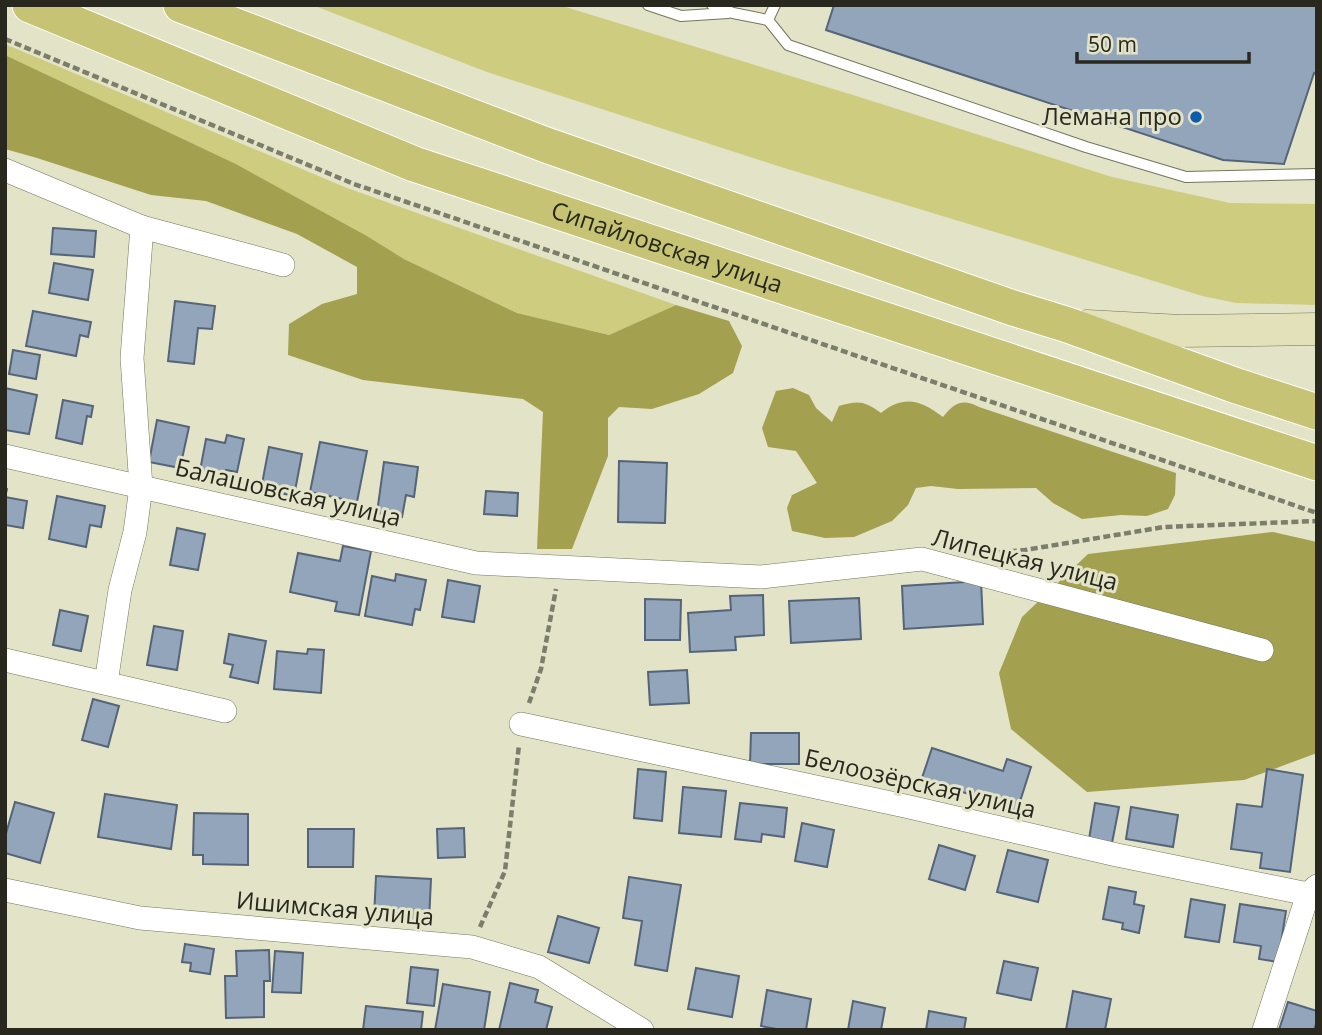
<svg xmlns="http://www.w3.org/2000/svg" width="1322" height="1035" font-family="'Open Sans',sans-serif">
<rect width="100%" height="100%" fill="#e3e3c8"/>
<g fill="#cecd7f">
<path d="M312,5H559L853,95L1112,177L1230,203L1317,204V305L1236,303L1202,296L1025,241L781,167L487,72Z"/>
<path d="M5,44L347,188L676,305L609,335L517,313L404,259L367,236L236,164L5,55Z"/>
</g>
<g fill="#a3a14f">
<path d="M5,55L236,164L367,236L404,259L517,313L609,335L676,305L729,321L742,346L733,373L699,394L652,409L619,407L608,418V456L572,549H537L543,412L523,399L363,380L288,355L289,324L322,304L357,294V267L297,234L206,201L151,195L37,158L5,149Z"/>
<path d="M793,388L809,395L816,408L832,422L839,406C858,400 865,401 881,413C904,394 922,401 943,417C954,403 962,398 979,407L1176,473L1175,495L1168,509L1147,516L1121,515L1082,519L1053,503L1036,488L958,489L931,486L916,488L908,505L892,521L854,537L825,538L792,531L787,508L792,495L817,483L796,451L768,447L762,428L776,391Z"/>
<path d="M1273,532L1317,542V753L1244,780L1087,792L1011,729L999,673L1022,617L1088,554Z"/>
</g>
<g fill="#93a5ba" stroke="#556478" stroke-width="2">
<path d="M834,5H1317V74L1314,73L1284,164L1223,160L826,30Z"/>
<path d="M53,228L96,231L94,257L51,254Z"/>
<path d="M54,263L93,270L88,300L49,293Z"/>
<path d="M175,301L215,306L212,329L198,328L194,364L168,361Z"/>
<path d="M33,311L91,322L88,337L80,335L76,356L26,346Z"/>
<path d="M13,350L40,355L36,379L9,374Z"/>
<path d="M5,388L37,395L29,434L5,430Z"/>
<path d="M63,400L93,406L91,417L87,416L82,444L56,438Z"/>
<path d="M157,420L189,427L180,468L149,462Z"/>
<path d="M227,435L244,439L237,472L226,470L224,481L199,476L206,439L225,443Z"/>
<path d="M320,442L367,451L357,502L310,492Z"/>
<path d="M269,447L302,454L294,496L261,489Z"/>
<path d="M619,461L667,463L665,523L618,522Z"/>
<path d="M384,462L418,467L414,497L406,495L402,517L377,513Z"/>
<path d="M5,488L7,489L5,497L27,501L23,528L5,525Z"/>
<path d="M486,491L518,493L517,516L484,514Z"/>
<path d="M57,496L105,506L101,527L90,525L86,547L49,539Z"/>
<path d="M177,528L205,534L198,570L170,565Z"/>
<path d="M343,546L371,551L359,615L335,611L337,602L290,592L298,553L340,561Z"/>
<path d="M396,574L426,580L420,610L415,609L412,625L365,616L372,576L395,581Z"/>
<path d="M448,580L480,586L474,622L442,617Z"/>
<path d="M981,581L983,624L904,629L902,586Z"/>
<path d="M763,595L764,635L735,637L736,650L690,652L688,613L731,610L730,596Z"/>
<path d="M859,598L861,639L791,643L789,601Z"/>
<path d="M645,599L681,600L680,640H645Z"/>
<path d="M60,610L88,616L81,651L53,645Z"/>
<path d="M154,626L183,631L177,670L147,665Z"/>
<path d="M229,634L266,641L258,683L230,677L233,665L224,663Z"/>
<path d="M308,649L324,650L321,693L274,689L277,651L307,654Z"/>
<path d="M687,670L689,703L650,705L648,672Z"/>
<path d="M93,699L119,706L108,747L82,740Z"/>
<path d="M751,733H799V764H750Z"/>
<path d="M932,748L1003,771L1007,759L1031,767L1017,811L922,778Z"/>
<path d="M638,769L666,772L662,821L634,818Z"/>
<path d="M1267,769L1303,775L1290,872L1260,868L1262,853L1231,849L1237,804L1262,807Z"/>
<path d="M683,787L726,791L721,837L679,833Z"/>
<path d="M105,794L177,805L171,849L98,837Z"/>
<path d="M15,802L54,813L40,863L5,853V837Z"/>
<path d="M740,803L787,808L784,837L762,834L761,842L735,839Z"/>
<path d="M1095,803L1119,807L1112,843L1089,839Z"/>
<path d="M1131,807L1178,815L1173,847L1126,839Z"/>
<path d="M194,813L248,814V865L203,864V855H193Z"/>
<path d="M802,823L834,830L827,867L795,861Z"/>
<path d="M464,828L465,857L438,858L437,829Z"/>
<path d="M308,829H354L353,867H308Z"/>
<path d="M939,845L975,856L965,890L929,879Z"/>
<path d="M1008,850L1048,860L1038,902L997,892Z"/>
<path d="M376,876L431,879L429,921L374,918Z"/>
<path d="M629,877L681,885L667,971L635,965L642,921L623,918Z"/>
<path d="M1109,887L1136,892L1134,904L1144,906L1139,933L1122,929L1123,923L1103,919Z"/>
<path d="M1191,899L1225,905L1219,942L1185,937Z"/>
<path d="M1240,904L1286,911L1278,962L1259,959L1261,946L1234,942Z"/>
<path d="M558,916L599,928L589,963L548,952Z"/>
<path d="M185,944L214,949L210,974L190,971L191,963L182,962Z"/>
<path d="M269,950L270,981H264V1017L226,1018L225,976H237L236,951Z"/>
<path d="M275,951L303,953L301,993L272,992Z"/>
<path d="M1004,961L1038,968L1031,1000L997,993Z"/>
<path d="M411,967L438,970L434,1006L407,1003Z"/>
<path d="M696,968L739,976L732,1017L688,1009Z"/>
<path d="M510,983L538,990L535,1002L552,1007L546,1030H499Z"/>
<path d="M443,984L490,992L484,1030H435Z"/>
<path d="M767,990L811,999L806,1030H781L761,1026Z"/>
<path d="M1073,991L1111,999L1105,1030H1066Z"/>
<path d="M853,1001L885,1008L881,1030H848Z"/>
<path d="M1288,1002L1317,1011V1021L1314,1030H1279Z"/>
<path d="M366,1006L423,1012L421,1030H363Z"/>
<path d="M929,1011L966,1018L964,1030H926Z"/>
</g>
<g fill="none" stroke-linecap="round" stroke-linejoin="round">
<defs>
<g id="service">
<path d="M648,5L681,16L728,13"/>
<path d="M712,5L733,13L768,20L788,45L1086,147L1186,177L1317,174"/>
<path d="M768,20L775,5"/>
</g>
<g id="minor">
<path d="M5,170L142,227L283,265"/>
<path d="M5,456L476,563L761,577L922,559L1262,650"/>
<path d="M5,660L225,711"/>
<path d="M106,683L120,590L135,532L141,487L132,358L142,227"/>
<path d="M521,724L905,806L1117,855L1308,894"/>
<path d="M5,890L140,918L472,947L539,967L642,1030"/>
<path d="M1264,1030L1308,894L1317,886"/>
</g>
<path id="secondary" d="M1087,326L1181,331L1317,329"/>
<g id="primary">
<path id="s1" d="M30,5L414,164L1317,463"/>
<path d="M181,5L546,145L1013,308L1068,325L1234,385L1317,412"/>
</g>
</defs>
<use href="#service" stroke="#75755c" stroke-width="12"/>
<use href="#minor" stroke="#75755c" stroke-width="24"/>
<use href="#secondary" stroke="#75755c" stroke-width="33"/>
<use href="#primary" stroke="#fff" stroke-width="37"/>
<g stroke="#7d7d6b" stroke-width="4.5" stroke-dasharray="7 3.5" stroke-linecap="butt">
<path d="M5,39L354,184L1317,513"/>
<path d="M989,553L1025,550L1164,527L1317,521"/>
<path d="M529,703L541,669L556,589"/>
<path d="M480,927L505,871L519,745"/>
</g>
<use href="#service" stroke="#fff" stroke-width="10"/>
<use href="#minor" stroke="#fff" stroke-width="23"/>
<use href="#secondary" stroke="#e2e1b9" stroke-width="32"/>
<use href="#primary" stroke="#c6c474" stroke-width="35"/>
</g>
<circle fill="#0c5dac" stroke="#e3e3c8" stroke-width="2.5" cx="1196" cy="117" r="7"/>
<g text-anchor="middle" stroke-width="6" stroke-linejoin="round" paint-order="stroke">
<g font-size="24" fill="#28281e" stroke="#e3e3c8" text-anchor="end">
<text x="1182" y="125">Лемана про</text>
</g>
<g font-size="24" fill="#28281e" stroke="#e3e3c8">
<text dy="8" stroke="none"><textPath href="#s1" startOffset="682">Сипайловская улица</textPath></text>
<text transform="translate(288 493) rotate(13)" y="8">Балашовская улица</text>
<text transform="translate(1025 560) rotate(14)" y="8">Липецкая улица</text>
<text transform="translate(920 784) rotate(13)" y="8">Белоозёрская улица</text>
<text transform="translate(335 909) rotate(5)" y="8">Ишимская улица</text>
</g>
</g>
<rect width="1322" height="1035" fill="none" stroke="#28281e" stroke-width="14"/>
<path d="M1077 52v10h172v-10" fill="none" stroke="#28281e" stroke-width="3.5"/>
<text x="1088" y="52" font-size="21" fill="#28281e" stroke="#e3e3c8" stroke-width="5" paint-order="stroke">50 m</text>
</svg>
